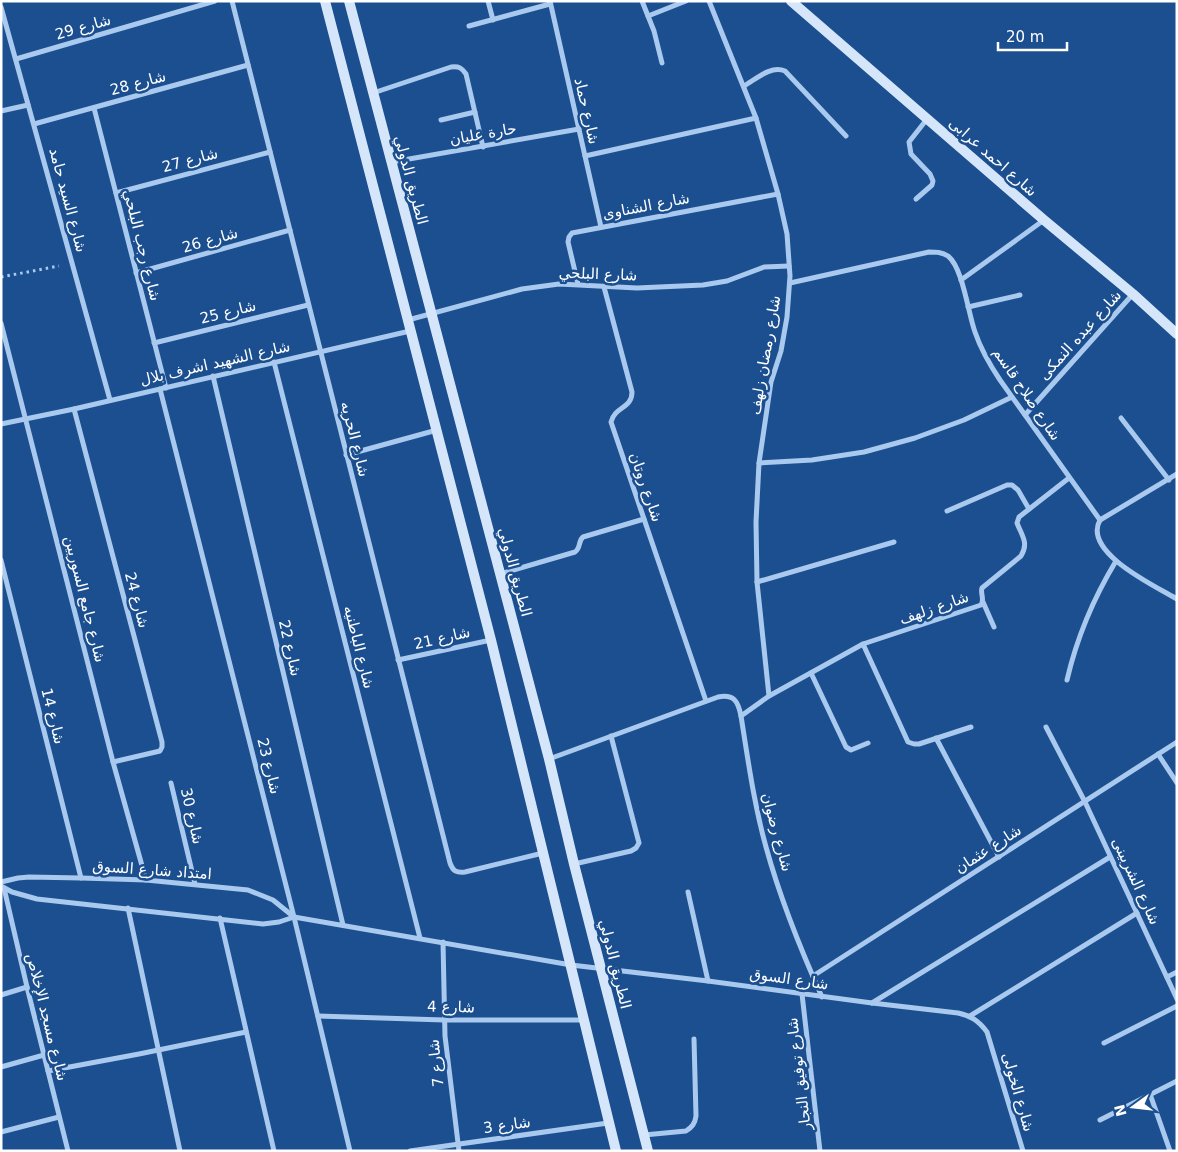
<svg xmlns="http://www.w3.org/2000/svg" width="1178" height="1152" font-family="'DejaVu Sans','Noto Naskh Arabic',sans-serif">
<rect width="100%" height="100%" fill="#1b4f8f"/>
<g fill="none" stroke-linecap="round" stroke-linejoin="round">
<path stroke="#a9c9ee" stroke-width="3" stroke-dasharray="2.5 4" stroke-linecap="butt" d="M1,277L59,266"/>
<g stroke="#a9c9ee" stroke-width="5">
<path d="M232,1L450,863C453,871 456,873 465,872L543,853"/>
<path d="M488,1L493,20"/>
<path d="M550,1L601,227"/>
<path d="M642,1L654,31L662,63"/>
<path d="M709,1L756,118L778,194L787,234L790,276L787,317L781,351L771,382L759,463L756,522L757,582L769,696"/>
<path d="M1,7L110,400"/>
<path d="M648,16L686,1"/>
<path d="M469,26L550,4"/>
<path d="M16,59L215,1"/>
<path d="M744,86C756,79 771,65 785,71L846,136"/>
<path d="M373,93L451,67C459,66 462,68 466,74L483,147"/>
<path d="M94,108L166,388"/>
<path d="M1,111L28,105"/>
<path d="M441,120L475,112"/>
<path d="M34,124L248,65"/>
<path d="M585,156L756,118"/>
<path d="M392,162L579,129"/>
<path d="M116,193L270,152"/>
<path d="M916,199L932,185L933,181L930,174L911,154L909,142L927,119"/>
<path d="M136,273L290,230"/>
<path d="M961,280L1044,220"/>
<path d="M790,283L929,252C936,252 942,252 948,256C963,268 968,313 975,332C981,350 990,365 1000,380L1100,520"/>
<path d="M578,284L568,242L569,237L572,233L778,194"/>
<path d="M604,287L632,392C632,409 615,406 611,422L706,701"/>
<path d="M968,307L1020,295"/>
<path d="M408,320L522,289L559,284L637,288L703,285L727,281L764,267L789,266"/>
<path d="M1,323L113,762L146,880"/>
<path d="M154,343L308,305"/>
<path d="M274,362L420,938"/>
<path d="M213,376L343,925"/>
<path d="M160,389L294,917L350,1151"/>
<path d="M74,409L162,742V747L160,751L113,762"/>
<path d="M1025,415L1133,294"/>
<path d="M1121,418L1169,480"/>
<path d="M1,424L74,409L410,331"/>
<path d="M346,455L437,430"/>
<path d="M759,463L812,460L864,452L915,438L964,420L1012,397"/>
<path d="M947,511L1007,485H1012L1018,490L1029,509"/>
<path d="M1100,520C1082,552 1155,586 1177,599"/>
<path d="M1100,520L1177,474"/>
<path d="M1,560L81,878"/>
<path d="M500,574L575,552C581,548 578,541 583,537L644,519"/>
<path d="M757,582L894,542"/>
<path d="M983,602L994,627"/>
<path d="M863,644L908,742L914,744H919L971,727"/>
<path d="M398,660L491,640"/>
<path d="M811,673L846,747L851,750L868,743"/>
<path d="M1067,680C1077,637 1093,599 1116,561"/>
<path d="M741,716L769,696L863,644L981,605C985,599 980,594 982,588L1021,556C1029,543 1022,536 1017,523L1019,517L1069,478"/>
<path d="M1046,727L1085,802L1177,999"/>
<path d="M936,738L999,857"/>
<path d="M1158,754L1177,783"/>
<path d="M549,759L718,697C734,694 738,701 741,716C748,760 754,804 766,847C780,898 800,948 822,997"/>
<path d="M171,783L195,884"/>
<path d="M574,864L631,851L636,848L639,843L611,736"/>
<path d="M1,882L18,878L29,877L81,878L146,880L248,890L273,900L294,917"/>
<path d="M1,886L12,892L37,899L263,924L279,922L294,917L571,965L708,981L872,1003L958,1013C971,1016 978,1020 987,1032L1023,1151"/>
<path d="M4,888L27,987L68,1151"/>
<path d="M688,892L708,981"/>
<path d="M128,908L180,1151"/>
<path d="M220,918L274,1151"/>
<path d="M443,942L445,1036L459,1151"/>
<path d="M813,976L1177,742"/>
<path d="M1167,977L1177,972"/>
<path d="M802,994L820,1151"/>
<path d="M1,995L27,987"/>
<path d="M872,1003L1110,857"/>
<path d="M318,1016L444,1020H584"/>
<path d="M970,1016L1137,913"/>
<path d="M1104,1043L1177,1006"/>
<path d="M1,1067L44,1055"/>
<path d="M48,1071L139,1054L246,1032"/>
<path d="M1150,1094L1170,1151"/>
<path d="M1100,1120L1177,1081"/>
<path d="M1,1132L59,1117"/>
<path d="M644,1135L686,1131C692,1127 695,1124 696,1116L694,1039"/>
<path d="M410,1151L608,1123"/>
</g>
<g stroke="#d6e6fa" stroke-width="10">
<path d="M325,1L491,640L616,1151"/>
<path d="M349,1L549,759L574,864L648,1151"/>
<path d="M791,1L1044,220L1133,294L1177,334"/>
</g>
</g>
<g text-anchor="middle" stroke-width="5" stroke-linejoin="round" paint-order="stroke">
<g font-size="15" fill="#fff" stroke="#1b4f8f">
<text transform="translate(83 27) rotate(-16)" y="5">شارع 29</text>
<text transform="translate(138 83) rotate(-15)" y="5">شارع 28</text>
<text transform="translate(587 111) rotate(77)" y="5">شارع حماد</text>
<text transform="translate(483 134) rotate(-10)" y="5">حارة عليان</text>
<text transform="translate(993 157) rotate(41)" y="5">شارع احمد عرابى</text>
<text transform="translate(190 160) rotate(-15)" y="5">شارع 27</text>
<text transform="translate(411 180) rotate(75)" y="5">الطريق الدولي</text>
<text transform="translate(68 200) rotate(75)" y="5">شارع السيد حامد</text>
<text transform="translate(646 206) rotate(-11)" y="5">شارع الشناوى</text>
<text transform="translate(210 240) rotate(-16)" y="5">شارع 26</text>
<text transform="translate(142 245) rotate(76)" y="5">شارع رجب البلحي</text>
<text transform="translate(598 274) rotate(2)" y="5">شارع البلحي</text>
<text transform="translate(228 312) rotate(-14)" y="5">شارع 25</text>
<text transform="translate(1080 335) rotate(-48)" y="5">شارع عبده النمكى</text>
<text transform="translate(765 355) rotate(-80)" y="5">شارع رمضان زلهف</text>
<text transform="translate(215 363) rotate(-13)" y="5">شارع الشهيد اشرف بلال</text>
<text transform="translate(1027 394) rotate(56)" y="5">شارع صلاح قاسم</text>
<text transform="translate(355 439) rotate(76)" y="5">شارع الحريه</text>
<text transform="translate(646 487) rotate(71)" y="5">شارع روتان</text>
<text transform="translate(515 572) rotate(75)" y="5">الطريق الدولي</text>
<text transform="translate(85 599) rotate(76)" y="5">شارع جامع السوريين</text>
<text transform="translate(137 600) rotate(75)" y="5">شارع 24</text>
<text transform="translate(934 608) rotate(-19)" y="5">شارع زلهف</text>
<text transform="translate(442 638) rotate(-13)" y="5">شارع 21</text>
<text transform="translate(359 647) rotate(76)" y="5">شارع الباطنيه</text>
<text transform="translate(290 648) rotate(77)" y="5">شارع 22</text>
<text transform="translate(53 716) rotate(76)" y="5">شارع 14</text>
<text transform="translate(269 766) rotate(76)" y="5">شارع 23</text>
<text transform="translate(192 816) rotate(77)" y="5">شارع 30</text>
<text transform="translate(777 832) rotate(75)" y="5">شارع رضوان</text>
<text transform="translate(988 849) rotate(-33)" y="5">شارع عثمان</text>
<text transform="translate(152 870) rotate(4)" y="5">امتداد شارع السوق</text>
<text transform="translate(1136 881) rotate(65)" y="5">شارع الشربينى</text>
<text transform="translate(615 964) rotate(76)" y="5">الطريق الدولي</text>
<text transform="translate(789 979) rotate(8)" y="5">شارع السوق</text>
<text transform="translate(451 1007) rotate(1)" y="5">شارع 4</text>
<text transform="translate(47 1017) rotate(76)" y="5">شارع مسجد الإخلاص</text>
<text transform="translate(436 1063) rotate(-96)" y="5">شارع 7</text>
<text transform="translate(799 1074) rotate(-97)" y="5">شارع توفيق النجار</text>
<text transform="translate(1018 1092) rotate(74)" y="5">شارع الخولى</text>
<text transform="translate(507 1125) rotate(-8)" y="5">شارع 3</text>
</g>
</g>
<rect width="1178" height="1152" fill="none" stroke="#ffffff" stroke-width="5"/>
<g transform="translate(1133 1107) rotate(255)" stroke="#1b4f8f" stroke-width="4" paint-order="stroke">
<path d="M0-4L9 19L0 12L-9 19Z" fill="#ffffff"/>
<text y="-8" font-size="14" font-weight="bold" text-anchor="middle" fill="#ffffff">N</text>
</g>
<path d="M998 42v8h69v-8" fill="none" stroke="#ffffff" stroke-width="2.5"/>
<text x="1006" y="42" font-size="15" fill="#ffffff" stroke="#1b4f8f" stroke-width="4" paint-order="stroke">20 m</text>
</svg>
